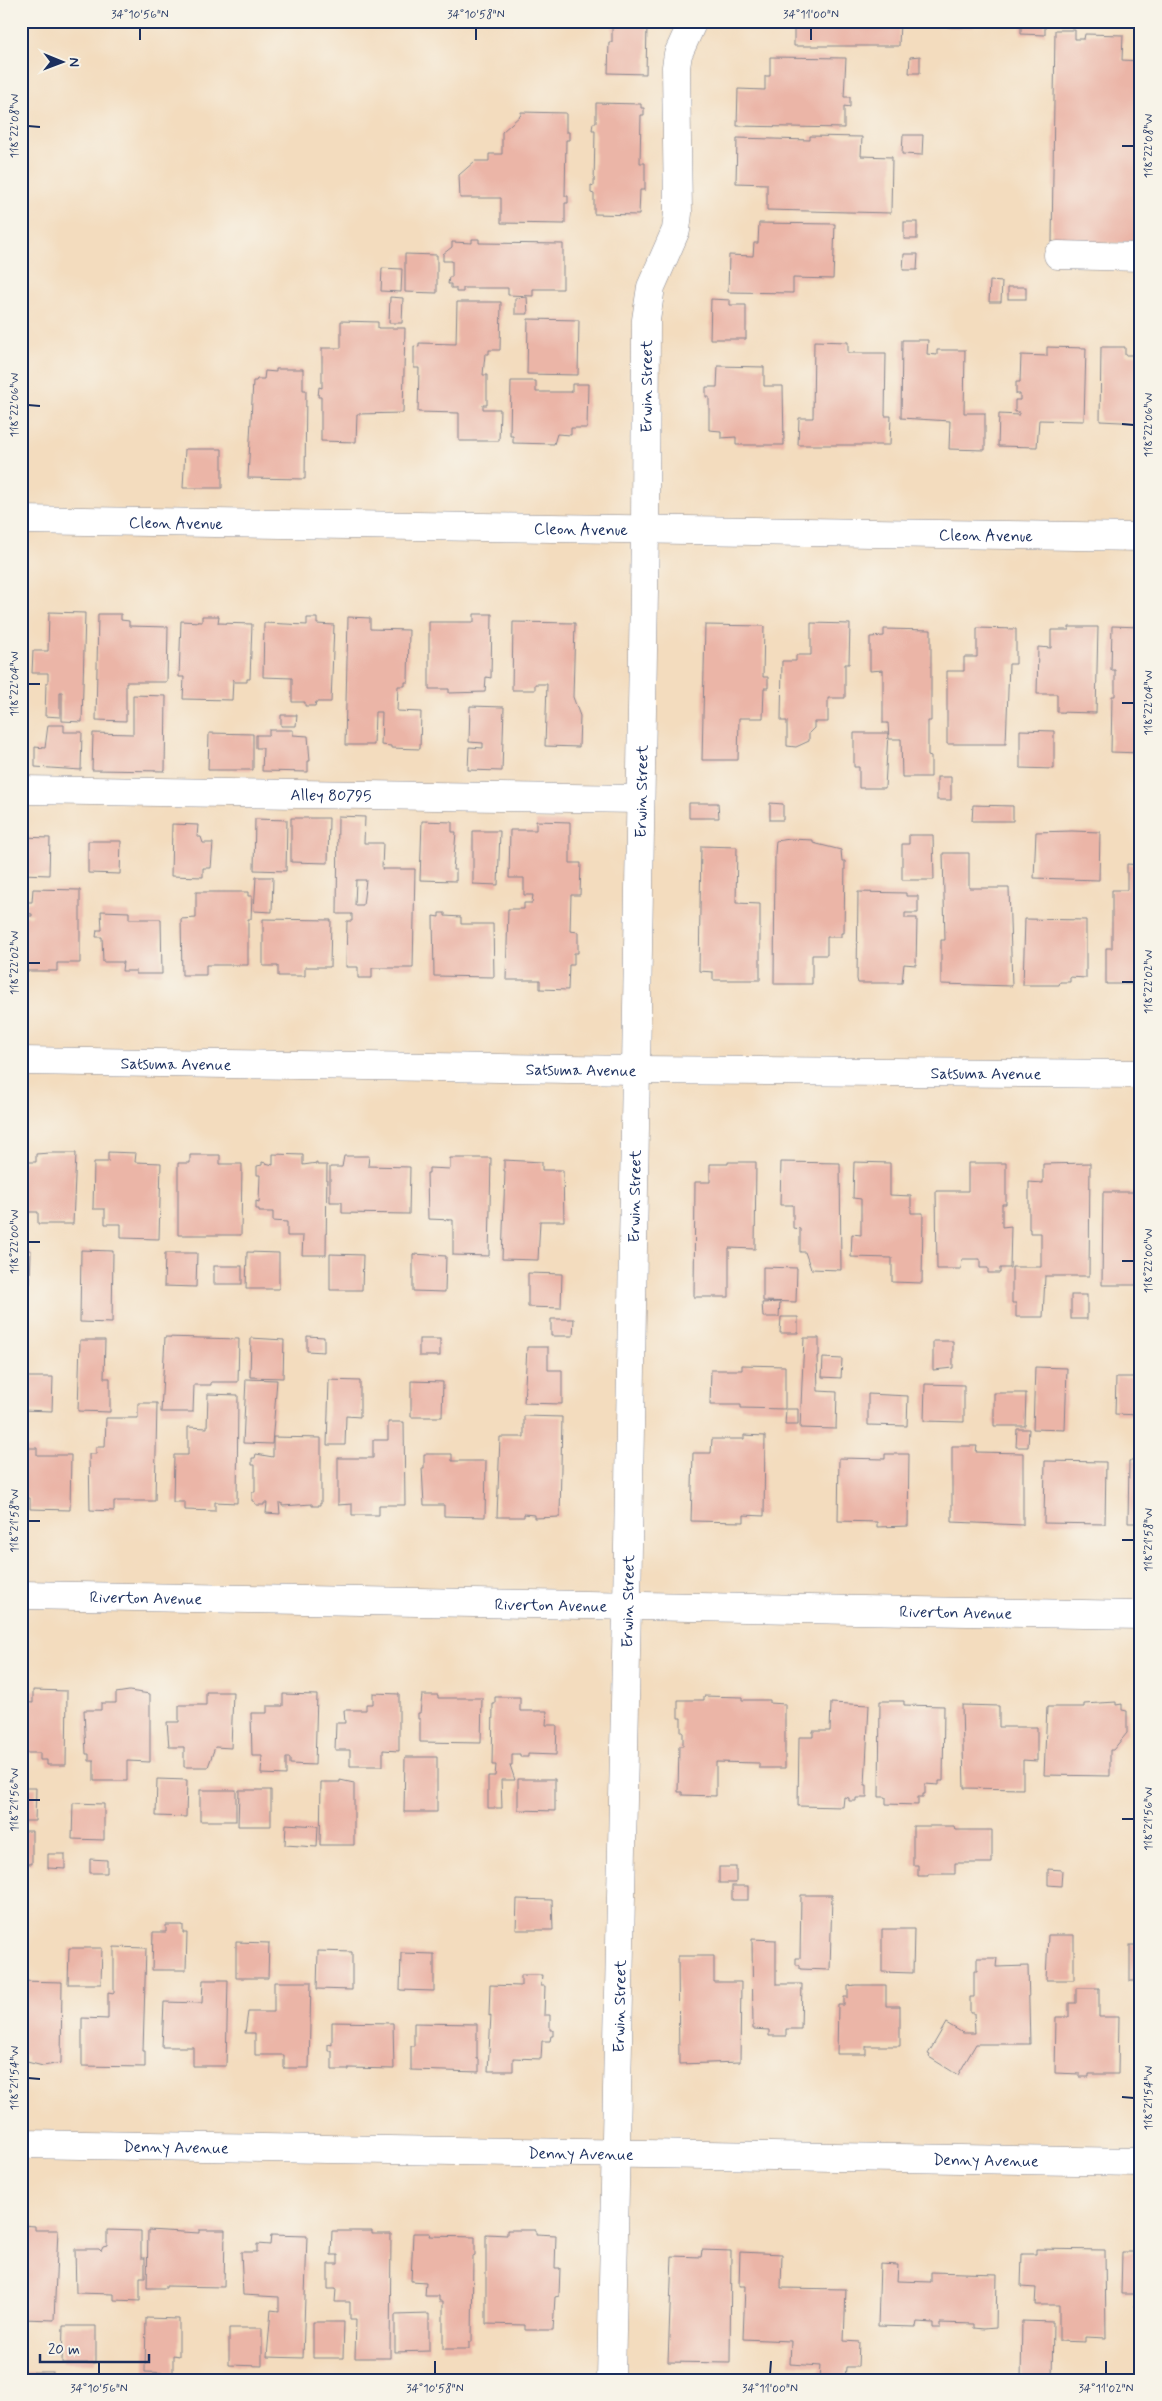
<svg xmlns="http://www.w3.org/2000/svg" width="1162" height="2401" font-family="Mynerve,sans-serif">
<rect width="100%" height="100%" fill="#f7f3e8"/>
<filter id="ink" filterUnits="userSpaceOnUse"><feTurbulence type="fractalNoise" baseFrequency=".02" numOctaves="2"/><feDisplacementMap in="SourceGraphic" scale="10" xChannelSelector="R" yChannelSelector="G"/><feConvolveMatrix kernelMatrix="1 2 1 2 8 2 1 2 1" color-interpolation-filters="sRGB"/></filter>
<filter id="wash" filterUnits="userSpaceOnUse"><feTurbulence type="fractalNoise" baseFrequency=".0096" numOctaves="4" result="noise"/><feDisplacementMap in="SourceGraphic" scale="20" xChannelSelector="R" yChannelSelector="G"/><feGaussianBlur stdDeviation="1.12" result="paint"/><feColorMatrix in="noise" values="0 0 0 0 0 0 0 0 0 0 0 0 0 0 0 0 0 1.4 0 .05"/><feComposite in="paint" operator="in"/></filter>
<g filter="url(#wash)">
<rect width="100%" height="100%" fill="#f3dcbe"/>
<g id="blocks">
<g fill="#ebb5a7" fill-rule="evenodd">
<path d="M615,21H644V25H647L646,74L608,73L609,42H612V27H615Z"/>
<path d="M794,21H900L899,46H794Z"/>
<rect x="948" y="21" width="26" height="6"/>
<path d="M1021,21H1045V35L1021,34Z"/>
<path d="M1055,30H1075V39H1084L1085,34L1123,35L1122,60L1141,61V246L1123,243L1052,242Z"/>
<path d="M920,56V73H909L910,57Z"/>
<path d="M770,57L846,58L844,97H850V107L844,106V128L737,126L738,89L765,90V76H770Z"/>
<path d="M596,103L641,104V108H644V115H641L640,163H645V190H640L639,215L594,214V194L591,193V185L594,186L595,130H592L593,123H596Z"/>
<path d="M521,112L566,113V132H569V140H566L565,196H568V203H565V224L501,223V198H460L459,175L475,161H489V154H502V132L521,115Z"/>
<path d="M903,135H923L922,155L902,154Z"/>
<path d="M810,136L862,137L861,156L892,157L891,213L767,210V184L736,183L737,138L810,140Z"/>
<rect x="904" y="222" width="13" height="17"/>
<path d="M759,223L835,224L833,279L793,278V293L728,292L729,255L753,256L754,243H758Z"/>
<path d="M472,239H479V243L563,244V289H533V296L508,295V288H463V292H456V288H451V284H448L449,277H452V261H443V254L452,247V242L472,243Z"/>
<path d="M405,254L437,255V293L405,292Z"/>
<path d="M904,254H918L917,270H903Z"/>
<path d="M382,268L402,269L401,292L381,291Z"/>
<path d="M990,281L1002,282L1001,302H989Z"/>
<rect x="1008" y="287" width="18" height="12"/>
<path d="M390,297L403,298L402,323H389Z"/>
<path d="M527,297L528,314H515V298Z"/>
<path d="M711,299L730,300V305H746V339H710Z"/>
<path d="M457,302H501L500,350H489V354H485L483,375H487V405H483V409H500L499,441H459V413L418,412L419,368H414V346L419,347V343L456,344Z"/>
<path d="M528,319L579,320L578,375L527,374Z"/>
<path d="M341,321L378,322V328H405L403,413L357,414L356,442L321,441V397H318L319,387L322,388V348H341Z"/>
<path d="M902,340H928L927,354L937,355V350H965L964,413H985V450L949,449L950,421L901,418Z"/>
<path d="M814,341L848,342V353H886L885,416H891L890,445H798L799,418H813Z"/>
<path d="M1047,347L1086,348L1084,421L1039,420L1037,447L998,446L999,414L1019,415V412H1015V400H1020V394H1016V382H1020L1021,355L1047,356Z"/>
<path d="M1101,347H1125V355H1141V423L1100,421Z"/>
<path d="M718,366L764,367V386H783L784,445H736V437L721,438V431L709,430V397H706V387H717Z"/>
<path d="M276,369H303V390H306L305,479L248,478L253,381H256L257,379H264L265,371L276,372Z"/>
<path d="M511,381H536V392H572V384H588L587,428H571V435L557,434L554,444L513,443V436H510Z"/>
<path d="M185,449H222V488H183Z"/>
<path d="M49,612L85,613L82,722L62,721V692H60V717L45,716L46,683H48V673H32L33,651H48Z"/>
<path d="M98,614H121V620L129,621V626L168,627L167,682H126V721L96,720Z"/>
<path d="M474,614H492L491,678L486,677L485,692L449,693V689H429V622H474Z"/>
<path d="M202,616H219L218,623L252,624L250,679H247V682H235L233,679L232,700L183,699L184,677H179L181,621L202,622Z"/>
<path d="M348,617L370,618V629L409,630L408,682H405V686H398L397,711L421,712L420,749L391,748V746L381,745L382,712H375L374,745H345Z"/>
<path d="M307,618H317V624L334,625L331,702H316L315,706H305V702H292V678L263,677L264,623L307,625Z"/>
<path d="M513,622L575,623L573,697L580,716L579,747L545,746L547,684H535V690H512Z"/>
<path d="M811,623L850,624L849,664H845V698H828V722H814V728L809,733V741L796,747L787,746V721H781L782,661H796V655H811Z"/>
<path d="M705,625L764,626L763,677H768V688H764L763,718H739L738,760H702Z"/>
<path d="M1112,626L1141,627V753L1111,752L1112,696H1115V670H1111Z"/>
<path d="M1069,627H1098L1096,713L1057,712V694H1037L1038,647L1051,648V630H1069Z"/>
<path d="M977,628L1016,629V664H1009L1006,744H947V671H964V657H977Z"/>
<path d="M884,629L931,630V721H928V756L931,757V777H902L901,739H889L888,723H883V670L870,671V637L884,636Z"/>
<path d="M133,695L166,696L165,771L92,770L93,733L133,734Z"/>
<path d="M470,706L504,707L502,771L468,770L469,747L483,748V743L469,742Z"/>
<path d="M281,715H297L296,726H281Z"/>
<path d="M48,725H64V732H82L81,770L35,767V747L45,748Z"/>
<path d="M269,730H293V735L308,736L310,761H308V772L262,771L263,748H256V735H269Z"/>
<path d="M1020,730L1054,731V769L1020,768Z"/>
<path d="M209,733L253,734V770H208Z"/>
<path d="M854,733H888L885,788H859V767H854Z"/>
<rect x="937" y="777" width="14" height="23"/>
<path d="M689,803H718L719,818H689Z"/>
<path d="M770,803L783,804V820H770Z"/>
<path d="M973,805L1013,806V821H972Z"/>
<path d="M338,816L365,817L364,843H383L382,869H415L413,968H372V978H358V967H346L347,921H352V914H337ZM356,880H366L363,905H355Z"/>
<path d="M291,818H329L328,863L291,862Z"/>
<path d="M255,819L287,820L286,871L254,870Z"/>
<path d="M422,821L452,822V832H456L453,870H456V881L420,880Z"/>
<path d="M536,821L570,822V863H581L580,895H571L570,931L578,932V953H574V965H569L568,990L540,989V980H506L508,909H524V903H532L533,895H524V878H509L510,830H536Z"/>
<path d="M172,824L198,825L197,837H201L203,843H213L211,868H203V877L171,876Z"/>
<path d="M473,831H500L498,885L473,884Z"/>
<path d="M1072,831L1100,832L1099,880L1034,878L1036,832Z"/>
<path d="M909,835H933L934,880H902V844H909Z"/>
<path d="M21,837L50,838L49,875L21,874Z"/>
<path d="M790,839L813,840V843L841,850L842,861H845L844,933H841V937H827V955H812V984H774L775,853L776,841Z"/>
<path d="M88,841H121L120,874L88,873Z"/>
<path d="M701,846L737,847L736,903L760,904V980H713V972L699,971Z"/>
<path d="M943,853H969V888H1009L1012,986L941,984V940H945Z"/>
<path d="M1127,864L1141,865V984H1106V948H1112V890H1127Z"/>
<path d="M256,877H273L272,912L254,911Z"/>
<path d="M33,889L80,890V963H57V971H27V962H21V916H32V914L26,913V902H32Z"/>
<path d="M196,892H248V896H252L251,919H248V965H206V975H182L181,919L196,918Z"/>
<path d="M858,892L906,893V896H918V913H905V918H917L916,965L904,964L902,983H858L857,979Z"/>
<path d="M101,911L129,912V919H161L162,974H136V971H122L123,962H103L102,937H96L97,930H102Z"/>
<path d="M439,913H445V916L461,917V924H493L494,977L434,976L433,916L439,917Z"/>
<path d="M263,919L331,920L330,967H305V976H278V966H263Z"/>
<path d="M1025,919L1086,920V978L1070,977V982H1060L1059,985H1023Z"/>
<path d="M108,1152L136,1153L135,1162L161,1163L159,1239L121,1238V1224H105V1209H93L94,1162H108Z"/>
<path d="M50,1153H76L73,1224H38V1212H27V1215H21V1162H36V1154Z"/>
<path d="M273,1154L303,1155V1165L317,1163V1165H327L326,1255H302L303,1236H287V1222L273,1221V1212H259V1209H256V1201L259,1202L260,1175H257V1166L262,1165V1162L273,1165Z"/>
<path d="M190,1155H220V1164H242L241,1235H178V1163H190Z"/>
<path d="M344,1156H369L368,1166L410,1167L409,1214L342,1213V1202H330V1167H342Z"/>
<path d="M450,1158H491L489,1256L453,1255V1220L428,1219L427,1173H429V1168L450,1169Z"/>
<path d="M504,1160L542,1162V1170H563L564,1221H540L538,1260L502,1259L505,1171H504Z"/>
<path d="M728,1162H756L755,1249L729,1248V1297H694L695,1182H710V1164H728Z"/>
<path d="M781,1162L840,1163L841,1270L811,1269L805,1252H800V1229L793,1228V1205H780Z"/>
<path d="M854,1162L890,1163V1195L911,1196V1213H923L922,1283L892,1282V1258L851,1257L852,1234L861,1235V1199L853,1198Z"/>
<path d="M968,1163H1006V1204H1002V1227L1011,1226L1010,1268H1000V1273H988V1268H980V1259H962L961,1269H937L936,1191H968Z"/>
<path d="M1090,1163L1089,1276H1045L1043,1317H1016V1303H1012V1267H1041V1233H1030V1229H1029V1182L1043,1183V1164Z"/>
<path d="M1135,1164H1141V1285H1102L1103,1192H1134Z"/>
<path d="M21,1250H31L30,1284H21Z"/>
<path d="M81,1250L113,1251L112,1323L80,1322Z"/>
<path d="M247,1252L279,1253V1289H246Z"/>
<path d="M165,1253H197L196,1287L164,1286Z"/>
<path d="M330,1254L363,1255L362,1290H330Z"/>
<path d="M413,1254L446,1256L445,1292L413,1291Z"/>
<rect x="214" y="1266" width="28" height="18"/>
<path d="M763,1267L797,1268L796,1302L763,1301Z"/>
<path d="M528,1273L562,1274L561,1308L528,1307Z"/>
<rect x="1071" y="1295" width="16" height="24"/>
<path d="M780,1302L779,1317H763L762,1303Z"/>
<path d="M781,1317H798V1333H780Z"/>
<path d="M551,1319H574L573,1336H551Z"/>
<path d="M307,1336L324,1337V1352L307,1351Z"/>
<path d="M165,1337L239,1339L238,1382H211V1385H194L193,1412H161Z"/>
<path d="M251,1338L284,1340L283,1378L250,1377Z"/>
<path d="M804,1338H819V1356H817L818,1391L837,1392L836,1429L800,1428Z"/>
<rect x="419" y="1339" width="21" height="17"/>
<path d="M80,1340H105L104,1378H110V1412L78,1411Z"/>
<path d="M933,1341H953V1368L933,1370Z"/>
<path d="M527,1347H548V1370H562V1404L524,1403Z"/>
<path d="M823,1358L842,1359L841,1378L822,1377Z"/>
<path d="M742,1365L785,1366V1409L741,1408V1405H710L711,1370H742Z"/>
<path d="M1035,1367L1067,1368L1065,1430L1033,1429Z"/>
<path d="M21,1377H53L52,1411L21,1410Z"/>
<path d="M1116,1377H1141V1415L1115,1414Z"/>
<path d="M246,1379L277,1380L272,1444L243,1443Z"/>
<path d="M329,1380L360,1381V1417L346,1416L345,1445H327Z"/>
<path d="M411,1381L443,1382L442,1417H411Z"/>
<path d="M925,1384L964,1385V1422L924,1421Z"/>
<path d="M994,1393H1026L1025,1426H994Z"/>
<path d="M208,1394L238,1395L237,1503L215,1502V1511L185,1510V1502H173L174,1455H188V1427L207,1428Z"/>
<path d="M868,1394L908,1396L907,1426L868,1425Z"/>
<path d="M138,1403H157L155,1501H114V1511L90,1510L89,1454H96V1447H105L106,1418H138Z"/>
<path d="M786,1409H798V1425H785Z"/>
<path d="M524,1416L562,1417L560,1517L534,1518V1515L524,1514V1517H497L500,1437H524Z"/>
<path d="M388,1422H404L405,1505H379V1515H352V1504L338,1505V1458H373V1440H388Z"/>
<path d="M1017,1429H1029L1028,1447H1016Z"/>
<path d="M744,1435L765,1436L764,1516L744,1515V1522L691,1521L693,1453H711L712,1439H744Z"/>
<path d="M273,1437L321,1438V1504H319V1506H312V1504L282,1506V1503H279L280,1514L266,1513L267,1503H264V1505H256L254,1501H252V1492H255V1465H252V1458H255L256,1454L273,1457Z"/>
<path d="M952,1446H977L976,1452L1023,1453V1525L952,1522Z"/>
<path d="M21,1448H37V1455H71L70,1510L30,1509V1498H21Z"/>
<path d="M424,1454H452V1461H486L485,1517L444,1516V1505H424L422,1468H424Z"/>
<path d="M885,1454H909L908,1526L877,1527V1522L838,1521L839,1458L885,1459Z"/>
<path d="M1045,1461L1106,1462L1105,1524L1044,1523Z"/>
<path d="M1129,1461H1141V1523H1128Z"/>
<path d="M33,1690L67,1691L66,1765H47V1760H40V1753H21V1702L33,1703Z"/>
<path d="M129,1691L150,1694V1762L127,1761V1781H94V1761H89V1754H86L84,1710H101V1703H116V1693Z"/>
<path d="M206,1692H233L231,1748L215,1747L208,1767H184V1747H169L167,1722H179V1705H206Z"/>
<path d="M373,1693L399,1694V1751L383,1750V1766H350V1750H335L336,1723H345L344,1710H366V1704H373Z"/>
<path d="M283,1694L317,1695L315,1765L290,1764V1758H286V1775L261,1774L262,1756H252L251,1713H267V1706H283Z"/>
<path d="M422,1695H438V1698H482L481,1743L420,1742V1719H418V1713H420Z"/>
<path d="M704,1696L742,1697V1700H770V1703L785,1704V1768H759V1763L716,1762V1796L682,1795V1792H678L679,1746H683V1732H681V1718H678V1700H704Z"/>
<path d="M495,1697H520V1711H547L546,1725H557L556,1755L528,1754V1757H520V1754H512V1765H510L515,1780H501L502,1808H488V1776H495L496,1765H492L493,1704H495Z"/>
<path d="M880,1701H904V1705L944,1706L943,1781H939V1785L925,1784V1794H923V1797H918V1805L886,1804V1797H879Z"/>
<path d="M1116,1702V1705L1122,1704V1710L1127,1711V1733L1113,1750H1110V1776L1044,1775L1047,1707H1084V1704Z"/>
<path d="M831,1703L869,1705L865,1785H867V1798H856V1801H849V1798L844,1797L843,1807L798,1806L799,1737H813V1731H830Z"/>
<path d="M962,1705L999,1706V1727H1037V1761L1023,1760V1789L964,1788Z"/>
<path d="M405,1757H437V1812H404Z"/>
<path d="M157,1779L187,1780L186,1817L156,1816Z"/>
<path d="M518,1779H555V1811L518,1810Z"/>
<path d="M340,1780L354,1783V1845H320L321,1782H340Z"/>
<path d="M21,1788H36L35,1821H21Z"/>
<rect x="200" y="1790" width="36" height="31"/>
<path d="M239,1790H271V1826H238Z"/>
<path d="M73,1803L104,1804V1840L72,1839Z"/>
<path d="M286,1824L318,1826L317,1847L285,1845Z"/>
<path d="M913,1826H954L955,1830H992V1863H955V1874H928V1876H918V1865H913Z"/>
<path d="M21,1831H32V1864L21,1863Z"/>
<path d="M1139,1845H1141V1884H1137Z"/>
<path d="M48,1854H65V1869L48,1868Z"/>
<path d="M90,1859L107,1860V1873H90Z"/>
<rect x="719" y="1867" width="17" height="16"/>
<path d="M1048,1869L1062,1870L1061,1886L1048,1885Z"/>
<rect x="732" y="1886" width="16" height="14"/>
<path d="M801,1895H832L830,1970L800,1969V1965H796V1958H800Z"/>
<path d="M517,1899L552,1900L553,1930H516Z"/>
<path d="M166,1925H183V1933H187L186,1970H152L153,1932H166Z"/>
<path d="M882,1929H914L913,1973L882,1972Z"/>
<path d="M1048,1935H1074V1980H1046Z"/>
<path d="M752,1939L776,1940V1984H802L801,2029H786V2036H769V2030L753,2029Z"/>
<path d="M236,1942L269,1943L268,1978H236Z"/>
<rect x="1130" y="1945" width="11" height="36"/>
<path d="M114,1947L146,1948L143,2051H145V2067L82,2066V2018L108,2019V1992L114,1993Z"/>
<path d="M69,1948H102L101,1984H68Z"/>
<path d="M318,1951L352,1952V1990L317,1989Z"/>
<path d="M401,1953L434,1954V1991L400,1990Z"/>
<path d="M678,1956H714V1982H741L740,2062L679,2064Z"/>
<path d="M977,1958H997L996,1967L1028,1966L1030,2044H976L958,2075L929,2057L930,2055L928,2054L946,2023L963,2033H975L974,2013H970V1997H974V1971H977Z"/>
<path d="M521,1975H542L541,1986H545L544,2015H550V2030H553V2036H551L550,2041H542L541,2059L513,2058V2071H488L491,2015L489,2016L490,1985L521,1986Z"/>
<path d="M203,1980H228L226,2066H193V2047H162L164,2002L202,2003Z"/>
<path d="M21,1981L62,1982L61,2063L43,2066L27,2062V2055L21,2058Z"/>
<path d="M274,1982H311L309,2068H284V2055H255V2033H245L248,2012H274Z"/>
<path d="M855,1985H886V2006H900V2046H866V2054H837L838,2005H844V1997H848V1986Z"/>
<path d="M1076,1988H1099V2017H1119L1118,2074H1089V2077H1080V2074L1055,2073L1056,2017H1069V2003H1076Z"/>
<path d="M1139,2019H1141V2075H1138Z"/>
<path d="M332,2022L393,2023L394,2069L349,2068V2070H332V2051H328V2044L332,2045Z"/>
<path d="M414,2023L477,2024V2059H479V2072L411,2070V2046H414Z"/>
<path d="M21,2225L35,2226V2230H58L54,2320L22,2319Z"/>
<path d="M107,2230L141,2231V2258H145V2277H140V2301L114,2300V2294L76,2293L75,2249H99L101,2251L103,2247L107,2246Z"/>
<path d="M148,2230L199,2233V2230H225L224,2287L166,2286V2288H147Z"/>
<path d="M507,2230H536V2234L556,2235L555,2268H560L559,2296L555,2297L553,2330H525V2325L486,2324V2234L507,2235Z"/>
<path d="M332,2231H372V2234H391L390,2358H355L356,2319H350V2302H335L336,2289H328V2264H338V2255H331Z"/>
<path d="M413,2233H430L429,2236L475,2237V2255L473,2256L472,2342H469V2349H443V2301H439V2296H425L426,2282L411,2281Z"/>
<path d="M271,2235L307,2236L303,2358L267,2357L271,2310L279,2311V2297L243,2295L241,2252H257V2244L270,2245Z"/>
<path d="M1036,2249L1105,2250L1106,2338L1085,2337V2342L1059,2341V2305H1035L1036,2288L1021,2287L1022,2254H1036Z"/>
<path d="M702,2250L731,2251L730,2363L668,2362L672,2256L701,2257Z"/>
<path d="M740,2252L782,2254L781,2288L846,2289L844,2341L859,2342L858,2367H846L845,2380H819L820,2366L790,2364L791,2341L743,2339L745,2286H739Z"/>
<path d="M1122,2252H1141V2307H1135V2294H1121Z"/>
<path d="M880,2264L898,2265L897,2281L931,2282V2272L997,2274L996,2328L984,2329L974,2328V2324L940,2323V2328H933V2323L917,2322L916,2327L878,2326Z"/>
<path d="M429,2314V2351L395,2352V2315Z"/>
<path d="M146,2318L179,2319V2356L173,2355V2373L145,2372Z"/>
<path d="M1022,2321L1053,2322L1052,2380H1021Z"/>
<path d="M313,2322H344L343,2358H313Z"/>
<path d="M63,2326H96V2363H62Z"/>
<path d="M229,2328H262V2366L229,2365Z"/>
<rect x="21" y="2372" width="32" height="8"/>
<path d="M509,2376L545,2377V2380H509Z"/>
</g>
</g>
</g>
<g filter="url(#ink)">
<use href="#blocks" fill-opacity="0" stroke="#87868e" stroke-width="1"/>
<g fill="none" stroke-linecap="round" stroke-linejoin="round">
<defs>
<g id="minor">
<path d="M1058,255L1141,257"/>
<path id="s1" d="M21,520L1141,537"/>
<path id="s2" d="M21,790L640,799"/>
<path id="s3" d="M21,1061L635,1070L1141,1074"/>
<path id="s4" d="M21,1595L1141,1615"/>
<path id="s5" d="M21,2144L1141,2162"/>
<path id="s6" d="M611,2380L627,1606L645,531L646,320L651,287L676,230L678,213L676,67L678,54L693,21"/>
</g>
</defs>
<use href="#minor" stroke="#87868e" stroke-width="29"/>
<use href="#minor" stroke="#fff" stroke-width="28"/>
</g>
</g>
<path fill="none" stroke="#1b2f5e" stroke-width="2" d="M140,40V28M476,40V28M811,40V28M28,126L40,127M1122,146H1134M28,405L40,406M1122,424L1134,425M28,684H40M1122,703H1134M28,963H40M1122,982H1134M28,1242H40M1122,1261H1134M28,1521H40M1122,1540H1134M28,1800H40M1122,1819H1134M28,2078L40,2079M1122,2097L1134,2098M99,2374V2361M435,2374V2361M770,2374L771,2361M1106,2374V2361"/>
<g text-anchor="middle" stroke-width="4.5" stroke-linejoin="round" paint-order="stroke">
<g font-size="16" fill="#1b2f5e" stroke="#f7f3e8">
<text dy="6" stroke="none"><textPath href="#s6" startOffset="1994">Erwin Street</textPath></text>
<text dy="6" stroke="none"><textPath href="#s1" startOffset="155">Cleon Avenue</textPath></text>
<text dy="6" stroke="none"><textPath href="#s1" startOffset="560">Cleon Avenue</textPath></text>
<text dy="6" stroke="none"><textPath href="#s1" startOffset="965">Cleon Avenue</textPath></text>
<text dy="6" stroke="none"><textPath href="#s6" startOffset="1589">Erwin Street</textPath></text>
<text dy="6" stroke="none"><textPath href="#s2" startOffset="310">Alley 80795</textPath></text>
<text dy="6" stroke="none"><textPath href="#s3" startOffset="155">Satsuma Avenue</textPath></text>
<text dy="6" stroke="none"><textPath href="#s3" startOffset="560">Satsuma Avenue</textPath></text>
<text dy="6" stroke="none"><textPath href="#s3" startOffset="965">Satsuma Avenue</textPath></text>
<text dy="6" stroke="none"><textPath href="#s6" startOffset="1184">Erwin Street</textPath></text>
<text dy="6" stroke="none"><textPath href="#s4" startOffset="125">Riverton Avenue</textPath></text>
<text dy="6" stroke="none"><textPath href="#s6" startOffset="779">Erwin Street</textPath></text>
<text dy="6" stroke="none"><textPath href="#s4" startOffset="530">Riverton Avenue</textPath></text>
<text dy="6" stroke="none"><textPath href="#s4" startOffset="935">Riverton Avenue</textPath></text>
<text dy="6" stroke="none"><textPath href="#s6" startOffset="374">Erwin Street</textPath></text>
<text dy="6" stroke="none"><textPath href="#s5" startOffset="155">Denny Avenue</textPath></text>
<text dy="6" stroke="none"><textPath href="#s5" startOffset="560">Denny Avenue</textPath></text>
<text dy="6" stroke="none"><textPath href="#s5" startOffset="965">Denny Avenue</textPath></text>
</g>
</g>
<rect width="1162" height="2401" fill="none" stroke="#f7f3e8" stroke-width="55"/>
<g transform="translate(62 62) rotate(91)" stroke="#f7f3e8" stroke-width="4" paint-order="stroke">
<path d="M0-4L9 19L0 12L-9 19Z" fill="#1b2f5e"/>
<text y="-8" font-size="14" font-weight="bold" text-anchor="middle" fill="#1b2f5e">N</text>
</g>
<path d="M40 2354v8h109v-8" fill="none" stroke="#1b2f5e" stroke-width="2.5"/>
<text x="48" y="2354" font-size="15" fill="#1b2f5e" stroke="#f7f3e8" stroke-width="4" paint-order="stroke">20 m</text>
<rect x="28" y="28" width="1106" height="2346" fill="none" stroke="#1b2f5e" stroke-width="2"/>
<g font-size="12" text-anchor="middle" fill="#1b2f5e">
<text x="140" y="18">34°10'56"N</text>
<text x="476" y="18">34°10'58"N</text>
<text x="811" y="18">34°11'00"N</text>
<text transform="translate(14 126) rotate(-90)" y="4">118°22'08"W</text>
<text transform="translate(1148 146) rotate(-90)" y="4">118°22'08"W</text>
<text transform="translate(14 405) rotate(-90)" y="4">118°22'06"W</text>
<text transform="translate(1148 425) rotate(-90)" y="4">118°22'06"W</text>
<text transform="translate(14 684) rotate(-90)" y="4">118°22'04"W</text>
<text transform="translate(1148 703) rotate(-90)" y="4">118°22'04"W</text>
<text transform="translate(14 963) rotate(-90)" y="4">118°22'02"W</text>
<text transform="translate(1148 982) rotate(-90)" y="4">118°22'02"W</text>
<text transform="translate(14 1242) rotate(-90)" y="4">118°22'00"W</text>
<text transform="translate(1148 1261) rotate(-90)" y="4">118°22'00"W</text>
<text transform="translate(14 1521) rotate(-90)" y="4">118°21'58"W</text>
<text transform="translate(1148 1540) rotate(-90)" y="4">118°21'58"W</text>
<text transform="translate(14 1800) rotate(-90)" y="4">118°21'56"W</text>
<text transform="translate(1148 1819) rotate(-90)" y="4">118°21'56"W</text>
<text transform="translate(14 2078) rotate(-90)" y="4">118°21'54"W</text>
<text transform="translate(1148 2098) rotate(-90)" y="4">118°21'54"W</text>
<text x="99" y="2392">34°10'56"N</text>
<text x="435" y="2392">34°10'58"N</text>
<text x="770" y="2392">34°11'00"N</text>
<text x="1106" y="2392">34°11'02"N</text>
</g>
</svg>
